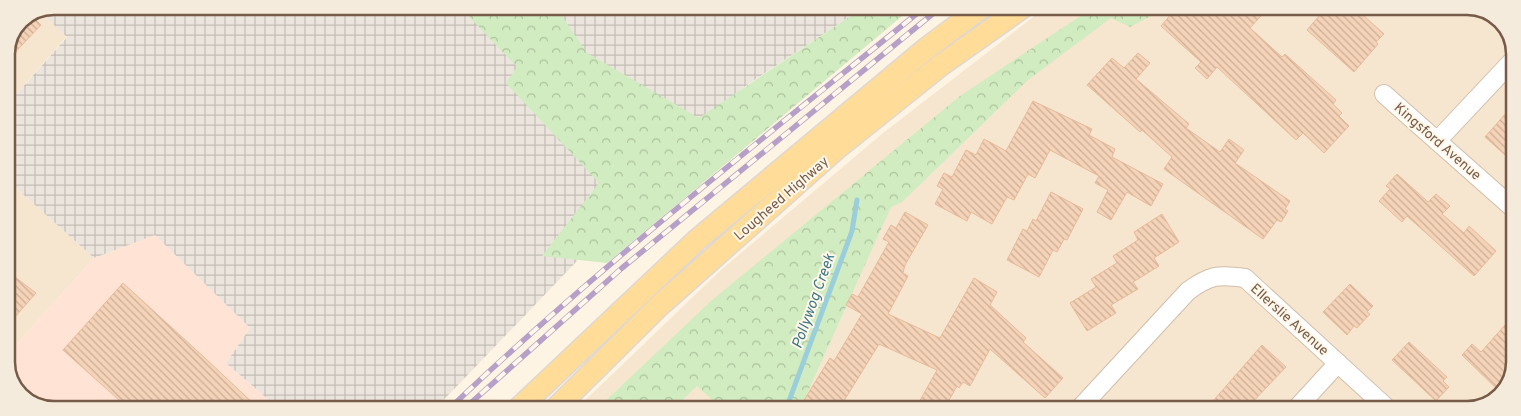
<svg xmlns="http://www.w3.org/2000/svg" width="1521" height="416" font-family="Overpass,sans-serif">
<defs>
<pattern id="industrial-grid" width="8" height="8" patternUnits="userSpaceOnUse" patternTransform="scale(1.25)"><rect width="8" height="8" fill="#ece5de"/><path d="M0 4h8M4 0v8" fill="none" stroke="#c4bdb6"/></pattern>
<pattern id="forest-crowns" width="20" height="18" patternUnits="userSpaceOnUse" patternTransform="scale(1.25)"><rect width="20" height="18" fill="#d0ecc0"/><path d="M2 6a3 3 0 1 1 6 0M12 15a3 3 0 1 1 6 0" fill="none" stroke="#aec29e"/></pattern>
<pattern id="building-back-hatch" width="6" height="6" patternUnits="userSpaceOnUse" patternTransform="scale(1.25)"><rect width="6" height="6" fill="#f5d3b8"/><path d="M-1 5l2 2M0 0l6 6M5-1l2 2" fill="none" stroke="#cbae97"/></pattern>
</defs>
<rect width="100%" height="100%" fill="#fef4e3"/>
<g fill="#f6e6d0">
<path d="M1046,7L1479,8L1503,23L1515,50L1513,374L1496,400L1468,410L576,409L722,269L883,133Z"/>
<path d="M40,12L67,36L6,106V53L20,20Z"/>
<path d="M6,179L94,258L7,355Z"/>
</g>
<path fill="#ffe4d6" d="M155,234L250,328L226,363L278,408H42L18,393L7,368V355L94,258Z"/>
<path fill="url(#industrial-grid)" d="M54,6L864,7L744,87L435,409L278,408L226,363L250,328L155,235L94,258L6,179V106L67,37L40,12Z"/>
<g fill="url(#forest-crowns)">
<path d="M460,7H556L587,53L699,118L864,7H913L607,263L542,256L599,183L506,83L517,67Z"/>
<path d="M1094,7H1168L1130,27L1111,18L1028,80L902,202L891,207L800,409H722L697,386L673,409H597L711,301L960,96Z"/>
</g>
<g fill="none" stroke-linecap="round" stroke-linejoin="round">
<path stroke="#9bcedb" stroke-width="5" d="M786,409L852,231L857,200"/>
</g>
<g fill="url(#building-back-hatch)" stroke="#e8ba98">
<path d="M1184,7L1268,8L1250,28L1282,57L1285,54L1336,100L1333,104L1342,113L1339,116L1349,126L1324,153L1303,133L1296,140L1217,67L1207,79L1195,68L1201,62L1161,26L1172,13L1176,16Z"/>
<path d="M1326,8H1355L1384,34L1376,42L1378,44L1354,72L1307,30Z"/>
<path d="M31,15L41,25L6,62V53L20,20Z"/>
<path d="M1138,53L1150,63L1136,79L1189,124L1186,128L1220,152L1229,139L1244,150L1235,163L1290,201L1285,209L1288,211L1281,222L1277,220L1263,239L1164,169L1172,157L1142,130L1140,132L1087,85L1112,58L1124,68Z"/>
<path d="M1033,101L1092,129L1089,135L1115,149L1112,157L1163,184L1151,206L1127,192L1111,220L1097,212L1108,190L1095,183L1099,176L1050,150L1035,178L1028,174L1014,200L1007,197L992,224L971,212L967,221L935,204L943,189L937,186L944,173L952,177L966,150L976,155L984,139L1006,151Z"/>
<path d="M1514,104V163L1485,137Z"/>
<path d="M1397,174L1428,202L1436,194L1450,206L1442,214L1464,233L1469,226L1496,251L1474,276L1407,216L1402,222L1379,201L1390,189L1386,186Z"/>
<path d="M1051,192L1083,209L1067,240L1064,239L1057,252L1053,250L1039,277L1007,260L1023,229L1027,231L1033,219L1036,221Z"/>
<path d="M905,212L928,225L905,265L903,273L908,276L888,314L940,338L974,278L997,292L990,305L1026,338L1023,342L1063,378L1045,398L990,349L970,386L963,382L959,388L957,386L944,409H928L918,404L937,370L879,344L839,409H808L801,405L830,358L834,361L862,314L846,305L852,294L858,297L889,242L883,239L891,225L896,228Z"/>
<path d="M1162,214L1179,242L1154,258L1159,266L1133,282L1138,289L1111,305L1116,313L1087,331L1070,303L1096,287L1091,279L1117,263L1113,256L1138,240L1134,232Z"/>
<path d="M7,271L36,293L7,326Z"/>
<path d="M123,283L205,358L258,408H128L63,350Z"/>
<path d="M1350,284L1373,306L1367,312L1370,314L1357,328L1354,326L1347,335L1323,312Z"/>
<path d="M1513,316V374L1501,393L1462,355L1472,344L1481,352Z"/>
<path d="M1409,342L1447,377L1443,381L1449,387L1436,401L1392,360Z"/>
<path d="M1262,345L1286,367L1245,410L1206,409Z"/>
</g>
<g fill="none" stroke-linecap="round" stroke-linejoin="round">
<defs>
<g id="minor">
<path d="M1384,94L1514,209"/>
<path d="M1437,141L1515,58"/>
<path d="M1079,409L1188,291C1210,275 1218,274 1245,278L1389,410"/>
<path d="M1295,410L1338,363"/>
</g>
<g id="major">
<path d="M518,409L697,240L927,48L982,7"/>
<path d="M555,409L659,306L836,149L941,65L1023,7"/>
</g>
</defs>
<use href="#minor" stroke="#d1beab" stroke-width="20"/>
<use href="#major" stroke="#ded7d3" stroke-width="24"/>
<use href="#minor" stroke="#fff" stroke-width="18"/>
<use href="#major" stroke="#ffdd98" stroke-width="21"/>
<defs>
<g id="rail">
<path d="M449,409C599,266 764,138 925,7"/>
<path d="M464,409L622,268L941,7"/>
</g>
</defs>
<use href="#rail" stroke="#b7a0c8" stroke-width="5.5"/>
<use href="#rail" stroke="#fff8ea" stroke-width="4" stroke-dasharray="11" stroke-linecap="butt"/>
</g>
<g text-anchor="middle" stroke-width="4" stroke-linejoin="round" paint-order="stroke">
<g font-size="14" fill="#775a47" stroke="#fff8ea">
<text transform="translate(1438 141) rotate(41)" y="5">Kingsford Avenue</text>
<text transform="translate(781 198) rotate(-41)" y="5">Lougheed Highway</text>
<text transform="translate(1290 319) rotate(42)" y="5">Ellerslie Avenue</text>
</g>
<g font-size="15" font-style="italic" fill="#3c7685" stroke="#fff8ea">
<text transform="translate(813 301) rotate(-70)" y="5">Pollywog Creek</text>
</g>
</g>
<path d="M0 0H1521V416H0ZM54 15H1467A39 39 0 0 1 1506 54V362A39 39 0 0 1 1467 401H54A39 39 0 0 1 15 362V54A39 39 0 0 1 54 15Z" fill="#f4ebdd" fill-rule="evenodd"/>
<path fill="none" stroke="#775a47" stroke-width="2.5" d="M54 15H1467A39 39 0 0 1 1506 54V362A39 39 0 0 1 1467 401H54A39 39 0 0 1 15 362V54A39 39 0 0 1 54 15Z"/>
</svg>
